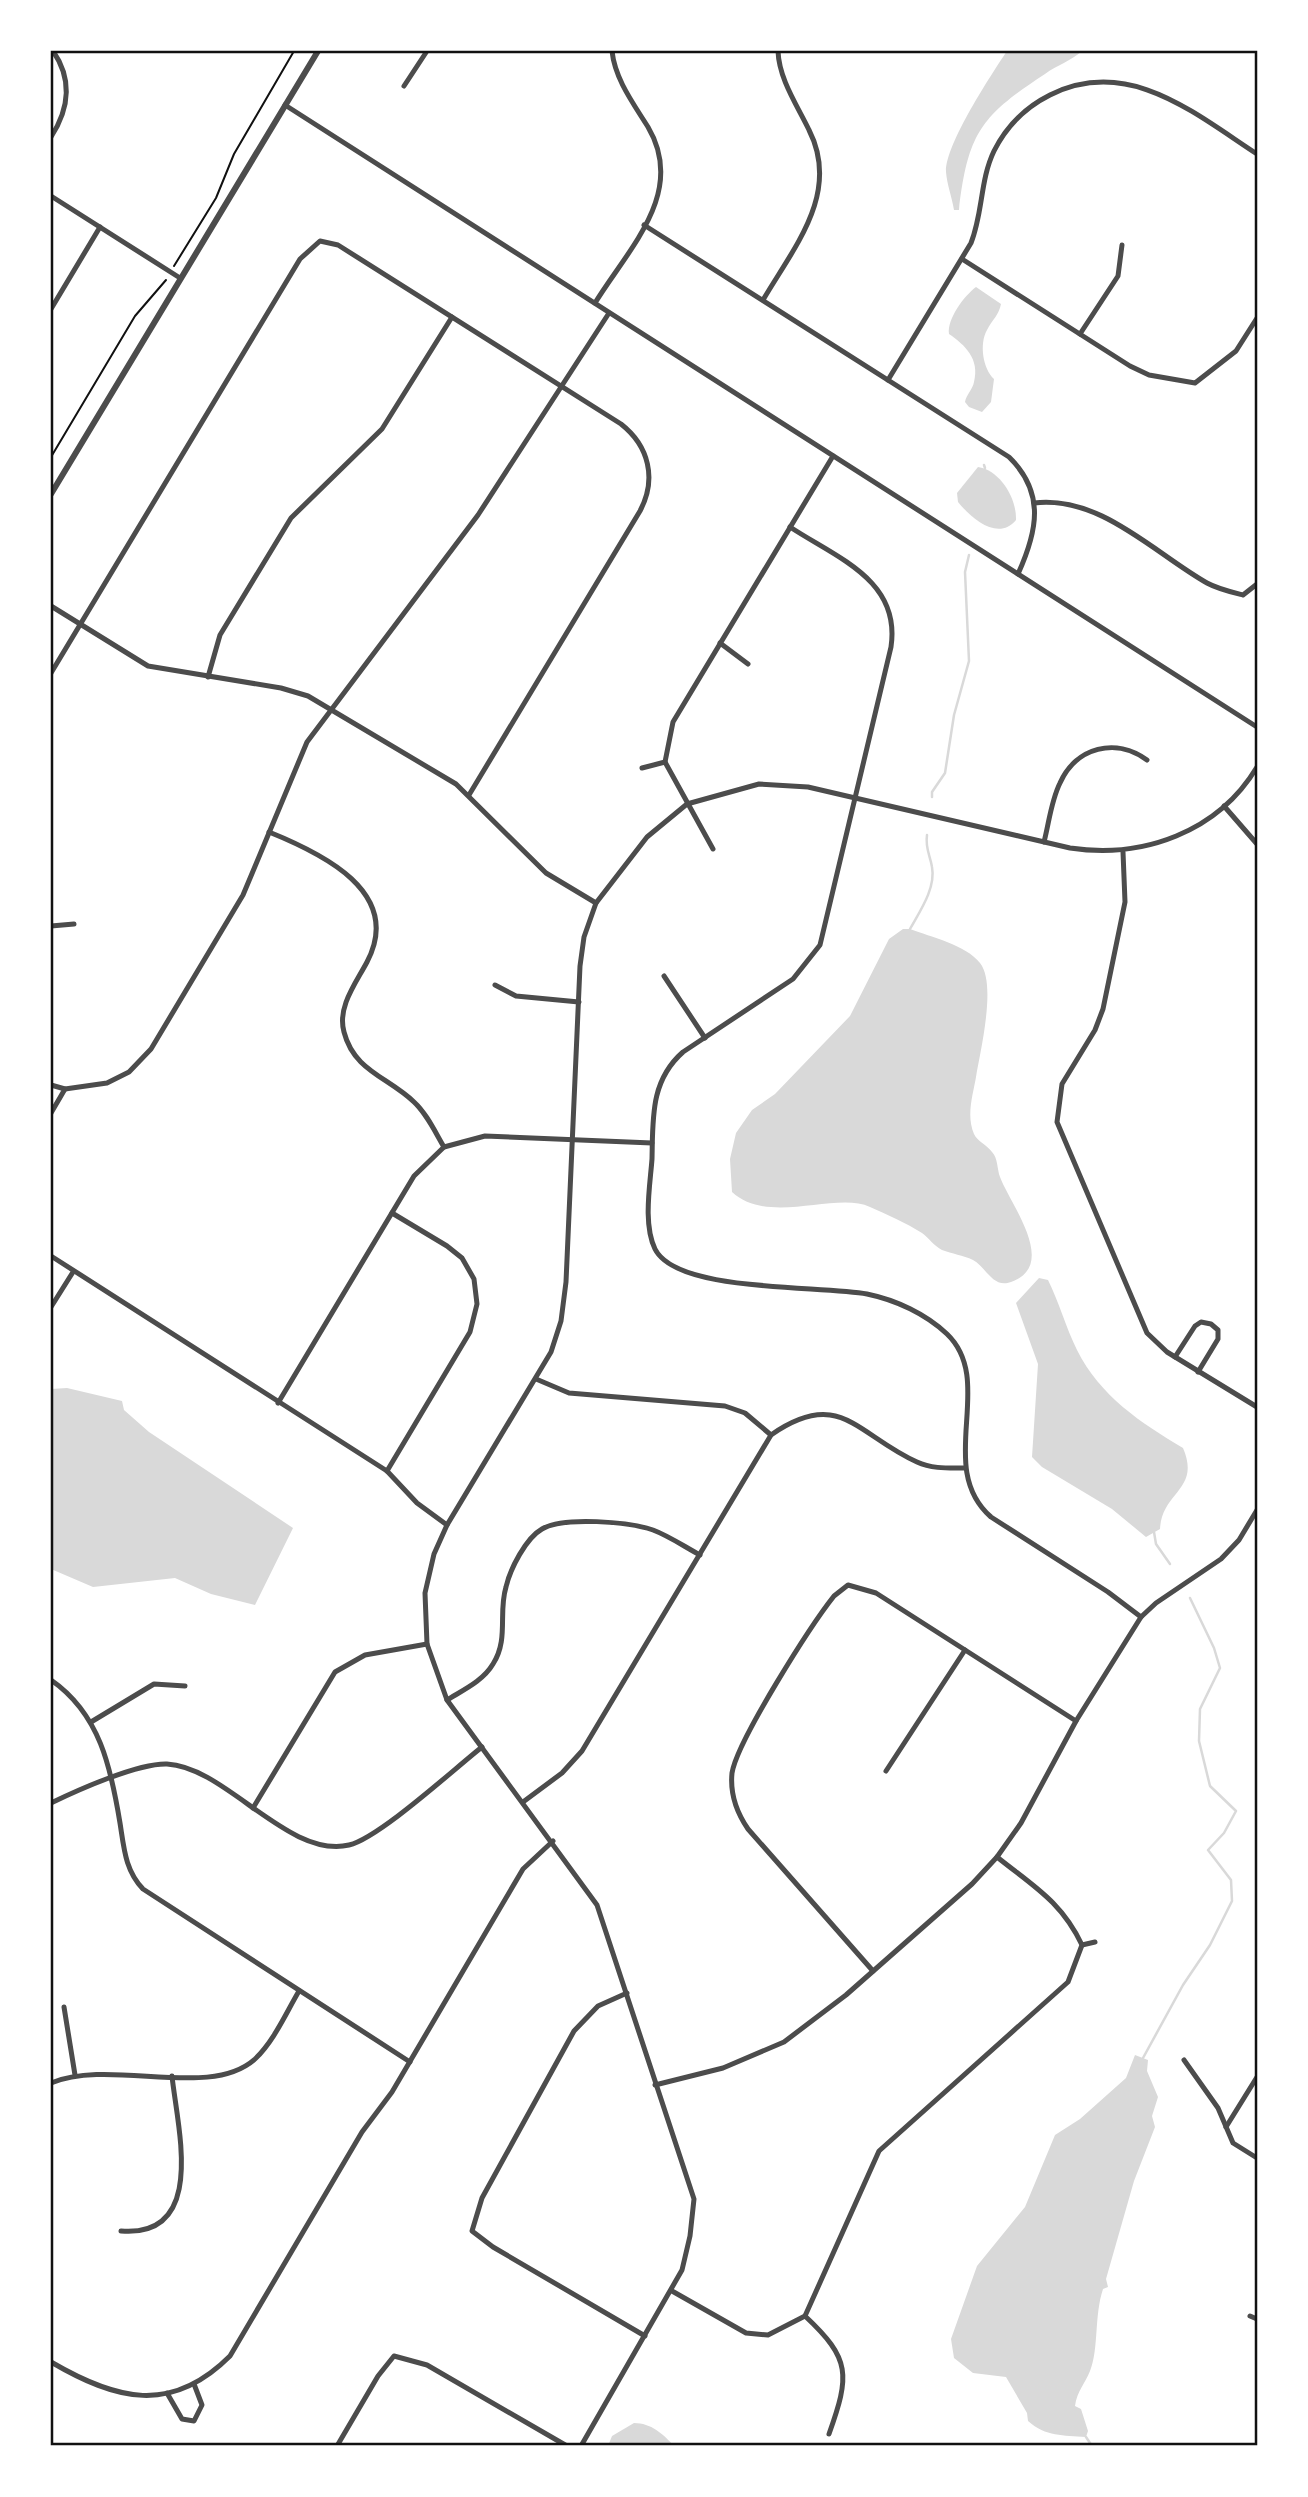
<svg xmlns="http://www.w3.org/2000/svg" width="1308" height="2497" font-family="'Open Sans',sans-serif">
<rect width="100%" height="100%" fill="#fff"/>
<g fill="#d9d9d9">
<path d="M1007,51H1082C1071,61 1057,65 1045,74C981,116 968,133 959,210H954C952,197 947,185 946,172C945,145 991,75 1007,51Z"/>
<path d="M976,287L1001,304C999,315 992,320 987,330C979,344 983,369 994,379L991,402L982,412L969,407L965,402C966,395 973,389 974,382C980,359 965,345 949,334C947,319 964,296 976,287Z"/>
<path d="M978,467C1000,470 1017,499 1016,520C998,542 971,518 958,502L957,493Z"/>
<path d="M903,929H910C931,937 966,945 980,963C997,984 980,1052 976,1077C973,1095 966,1115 974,1134C977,1141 987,1145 992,1152C998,1158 997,1169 1000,1177C1010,1204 1059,1265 1011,1282C993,1289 986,1267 973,1260C963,1255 952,1254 942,1250C934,1246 929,1238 922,1233C906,1223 888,1215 870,1207C836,1191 769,1226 732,1192L730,1159L736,1133L752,1110L775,1094L850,1016L889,939Z"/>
<path d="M1039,1278L1048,1280C1059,1302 1066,1328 1077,1350C1100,1396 1141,1423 1183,1448C1201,1490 1162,1491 1160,1529L1146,1537L1112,1509L1042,1467L1032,1457L1038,1364L1016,1303Z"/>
<path d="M67,1388L122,1401L124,1410L149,1432L293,1528L255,1605L211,1594L175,1578L93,1587L51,1569V1389Z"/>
<path d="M1135,2055L1148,2060L1147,2071L1158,2097L1152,2116L1155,2127L1134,2181L1106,2279L1108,2287L1103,2289C1094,2316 1099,2349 1090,2371C1085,2384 1077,2391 1075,2406L1081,2409L1088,2431L1086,2437C1063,2435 1046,2437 1028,2421L1027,2413L1006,2377L973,2373L954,2358L951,2339L977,2266L1025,2207L1055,2135L1080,2119L1126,2078Z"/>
<path d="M634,2423C651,2423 663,2434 674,2446H608L612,2436Z"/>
</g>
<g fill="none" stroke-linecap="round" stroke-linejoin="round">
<g stroke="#d9d9d9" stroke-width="2.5">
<path d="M984,465L985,468"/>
<path d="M932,797V792L945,773L954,715L969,661L965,572L969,555"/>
<path d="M910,929C920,911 936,888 932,867C930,855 925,848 927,835"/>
<path d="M1154,1532L1156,1544L1170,1564"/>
<path d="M1143,2058L1183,1985L1210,1945L1232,1901L1231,1880L1208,1850L1224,1833L1236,1811L1210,1786L1199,1741L1200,1709L1220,1668L1214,1648L1190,1598"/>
<path d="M1086,2437L1092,2446"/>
</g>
<g stroke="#111" stroke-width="2">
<path d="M174,266L216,198L234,154L294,51"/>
<path d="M51,457L135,316L166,280"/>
</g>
<g stroke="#4c4c4c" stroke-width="5">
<path d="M404,86L427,51"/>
<path d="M285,105L1257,727"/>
<path d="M51,137C69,109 73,80 53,51"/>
<path d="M51,196L180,278"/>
<path d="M644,225L1009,457C1046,493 1037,532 1018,574"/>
<path d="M962,259L1130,366L1149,375L1195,383L1236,351L1257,318"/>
<path d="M763,300C794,247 841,193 809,130C797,105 779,79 778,51"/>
<path d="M595,303C628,249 687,193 648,127C633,103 615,79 612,51"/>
<path d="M51,309L100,227"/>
<path d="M1080,334L1118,276L1122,245"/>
<path d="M888,380L971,243C983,213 980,180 994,151C1006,127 1026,107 1050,95C1128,56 1194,113 1257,154"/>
<path d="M1034,503C1100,495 1154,553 1207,583C1218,589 1231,592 1243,595L1257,584"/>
<path d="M790,527C837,558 901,580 891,647L820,945L793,979L683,1052C650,1081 653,1119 652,1159C650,1186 643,1224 655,1249C677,1293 820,1285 867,1294C896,1300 926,1314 947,1334C997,1382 934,1467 991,1517L1108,1592L1141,1617"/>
<path d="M51,606L148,666L281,688L308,696L456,784L546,873L596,903"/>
<path d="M720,643L748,664"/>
<path d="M51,673L300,259L320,241L338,245L621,424C649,446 657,479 640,511L469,795"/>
<path d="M208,677L220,635L291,518L382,429L452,317"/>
<path d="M665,762L713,849"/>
<path d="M642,768L665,762L673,722L833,456"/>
<path d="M1224,806L1257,844"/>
<path d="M269,832C321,853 404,892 367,962C356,983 337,1007 344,1032C354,1071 388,1077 414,1102C427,1114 435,1132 444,1147"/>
<path d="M1044,842C1049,823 1051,801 1060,783C1076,747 1116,737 1147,760"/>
<path d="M1123,852L1125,902L1103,1009L1095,1030L1062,1084L1057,1122L1147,1333L1167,1352L1257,1407"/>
<path d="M51,926L74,924"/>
<path d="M664,976L705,1038"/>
<path d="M495,985L516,996L579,1002"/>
<path d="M51,1085L65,1089L107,1083L129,1072L151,1049L243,895L307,742L478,515L609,313"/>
<path d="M51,1113L65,1089"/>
<path d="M51,1256L387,1471L417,1503L447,1525"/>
<path d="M51,1307L73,1272"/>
<path d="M1175,1357L1195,1326L1201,1322L1211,1324L1218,1330V1339L1198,1372"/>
<path d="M536,1379L569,1393L725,1406L745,1413L771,1435"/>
<path d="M278,1403L414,1176L444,1147L485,1136L652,1143"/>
<path d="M387,1471L470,1332L477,1304L474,1279L462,1258L447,1246L392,1213"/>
<path d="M51,1680C100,1714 111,1768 120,1823C124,1848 125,1870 143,1889L410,2062"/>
<path d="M447,1700C463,1690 483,1681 493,1664C509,1639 498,1613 506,1587C510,1569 526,1538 542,1529C564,1516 629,1522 653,1530C669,1536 685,1547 700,1555"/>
<path d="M91,1722L154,1684L185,1686"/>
<path d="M886,1771L965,1650"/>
<path d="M523,1802L562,1773L582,1751L771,1435C840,1387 857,1435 917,1462C932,1469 948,1468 965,1468"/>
<path d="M51,1803C78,1790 138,1763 167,1764C226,1767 288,1859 349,1845C379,1838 454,1769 482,1747"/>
<path d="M253,1808L335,1672L365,1655L427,1644"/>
<path d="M1082,1945L1095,1942"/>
<path d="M873,1971L748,1829C737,1813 730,1793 732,1773C737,1741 811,1625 834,1596L848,1585L876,1593L1076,1721"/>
<path d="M627,1993L598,2006L574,2031L482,2198L472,2231L493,2247L645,2336"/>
<path d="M64,2007L75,2075"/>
<path d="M1184,2060L1218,2108L1233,2143L1257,2158"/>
<path d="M51,2083C112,2058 209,2100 255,2059C274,2041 286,2013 299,1991"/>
<path d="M655,2085L723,2068L784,2042L846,1995L972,1884L997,1857L1021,1823L1076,1721L1141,1617L1156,1603L1221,1559L1239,1540L1257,1510"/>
<path d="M1226,2127L1257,2077"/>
<path d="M121,2231C208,2238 177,2126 172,2076"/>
<path d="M672,2291L746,2333L768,2335L805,2316L879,2151L1068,1982L1082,1945C1061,1901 1033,1886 997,1857"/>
<path d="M805,2316C851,2359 850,2375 829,2434"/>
<path d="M1250,2316L1257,2319"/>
<path d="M51,2362C116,2400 171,2415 230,2356L362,2132L392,2092L523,1869L553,1841"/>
<path d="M167,2393L182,2419L194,2421L202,2405L194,2384"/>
<path d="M337,2446L378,2376L394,2356L427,2365L567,2446"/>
<path d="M581,2446L682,2270L690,2236L694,2199L597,1905L447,1700L427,1644L425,1593L434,1554L447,1525L551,1352L561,1321L566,1282L580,966L584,937L596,903L647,837L687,804L759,784L808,787L1070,848C1143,859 1218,832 1257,767"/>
</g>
<path stroke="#4c4c4c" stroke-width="6" d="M51,494L318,51"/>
</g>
<rect width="1308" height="2497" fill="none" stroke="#ffffff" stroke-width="105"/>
<rect x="52" y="52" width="1204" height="2392" fill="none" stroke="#111" stroke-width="2.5"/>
</svg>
